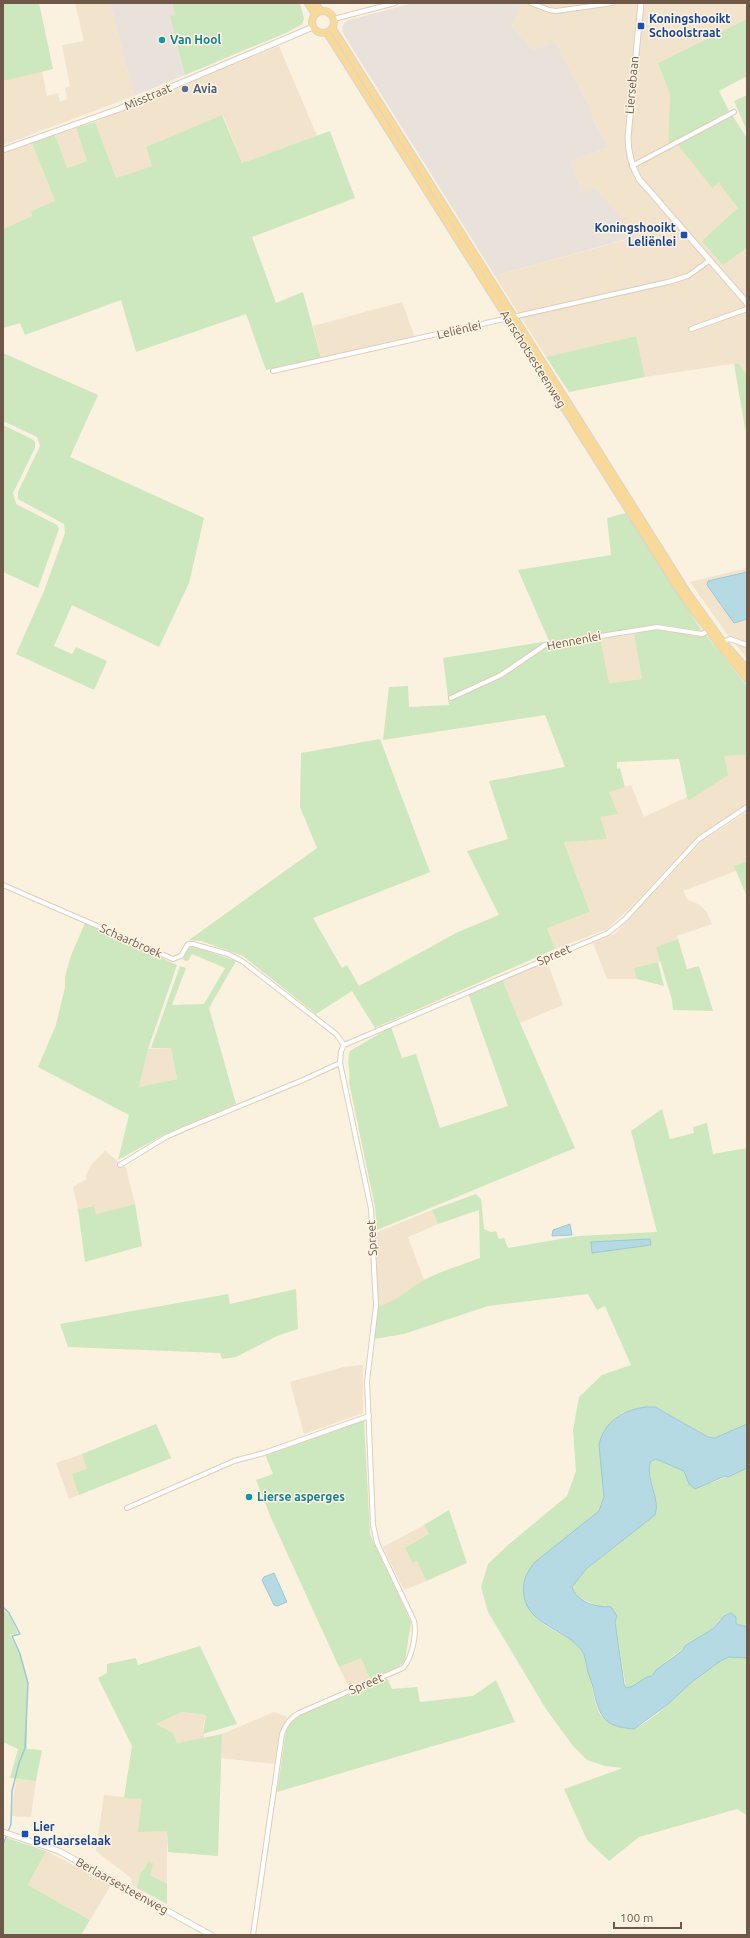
<svg xmlns="http://www.w3.org/2000/svg" width="750" height="1938" font-family="Ubuntu,sans-serif">
<rect width="100%" height="100%" fill="#fbf1df"/>
<g fill="#f2e3cd">
<path d="M75,3H110L134,96L3,145V81L42,71L47,96L58,93L60,102L67,99L65,88L70,86L62,45L84,41Z"/>
<path d="M521,3H744L747,10V19L658,63L670,94L668,145L675,141L712,188L719,183L739,208L723,265L747,248V375L738,363L645,377L636,336L546,357L495,276L632,238L582,193L571,161L609,147L594,122L589,106L555,41L533,50L512,26Z"/>
<path d="M279,46L317,136L242,163L223,115L146,147L152,166L116,178L95,122Z"/>
<path d="M76,128L87,161L66,168L55,135Z"/>
<path d="M32,143L55,201L31,211L32,216L3,229V154Z"/>
<path d="M402,302L415,338L321,358L313,326Z"/>
<path d="M747,568V658L727,634L690,582Z"/>
<path d="M634,634L642,679L608,683L600,638Z"/>
<path d="M747,755V805L697,837L631,907L607,929L555,949L547,928L590,912L564,841L600,817L617,814L609,791L631,785L644,817L687,797L688,801L723,756Z"/>
<path d="M747,812V861L735,866L736,871L683,891L688,900L698,904L706,911L712,924L677,936L678,939L656,947L661,961L634,968L637,979H607L593,943L615,934L703,840Z"/>
<path d="M547,961L563,1005L520,1023L502,979Z"/>
<path d="M171,1048L177,1079L139,1087L148,1049Z"/>
<path d="M105,1151L126,1168L135,1204L96,1214L93,1206L78,1209L73,1187L87,1179L86,1175L92,1164Z"/>
<path d="M432,1210L438,1224L408,1237L424,1280L398,1299L390,1304L378,1306L375,1233Z"/>
<path d="M363,1365V1413L304,1434L290,1382L344,1367Z"/>
<path d="M156,1424L171,1458L69,1499L56,1463L89,1452Z"/>
<path d="M424,1525L429,1534L413,1563L417,1561L426,1581L404,1590L383,1547Z"/>
<path d="M361,1658L370,1679L349,1688L339,1667Z"/>
<path d="M182,1712L206,1715L203,1726L204,1738L177,1743L173,1733L156,1724Z"/>
<path d="M274,1712L287,1717L279,1736L274,1764L221,1758L222,1734Z"/>
<path d="M16,1779L36,1781L31,1817L11,1816Z"/>
<path d="M104,1795L142,1799L167,1831V1884L150,1875L146,1867L140,1873L137,1888L132,1885L131,1878L96,1851Z"/>
<path d="M46,1851L111,1885L90,1920L28,1885Z"/>
</g>
<g fill="#e9e2db">
<path d="M110,3H172L175,15L171,16L185,75L134,96Z"/>
<path d="M413,3H521L512,26L533,50L555,41L589,106L594,122L609,147L571,161L582,193L596,189L637,236L495,276L344,35L342,27L346,21Z"/>
</g>
<g fill="#cde7be">
<path d="M3,3H39L53,69L3,81Z"/>
<path d="M172,3H300L304,19L302,24L288,32L185,75L170,16L175,15Z"/>
<path d="M747,19V79L745,77L719,91L729,111L668,145L670,94L658,63Z"/>
<path d="M747,95V131L734,101Z"/>
<path d="M222,115L242,163L330,131L355,198L252,237L276,303L303,292L321,358L266,370L246,314L136,352L121,300L25,335L20,323L3,328V229L32,216L31,211L55,201L32,143L55,135L67,168L87,161L76,128L95,122L116,178L152,166L146,147Z"/>
<path d="M732,115L747,138V248L723,265L702,241L738,208L719,183L712,188L678,145Z"/>
<path d="M636,336L645,377L569,392L546,357Z"/>
<path d="M3,353L98,395L70,457L204,518L189,583L159,647L72,605L54,646L72,654L76,647L107,661L94,690L16,654L44,591L65,533L64,524L18,499V492L40,446L37,437L3,421Z"/>
<path d="M738,363L747,375V440L734,364Z"/>
<path d="M3,425L32,439L35,442V448L13,493L16,504L57,525L59,529L38,588L3,572Z"/>
<path d="M626,513L702,631L664,625L652,626L550,641L549,645L600,638L609,683L642,679L634,634L657,629L701,637L706,635L747,686V755L724,756L728,775L688,801L679,759L617,762V769L620,768L625,787L609,792L618,814L600,817L607,839L564,842L590,912L547,928L555,949L375,1028L352,991L316,1014L243,956L201,941L189,940L317,848L300,807L301,753L380,739L430,872L313,918L342,968L347,965L359,986L458,932L499,915L467,851L508,839L489,781L565,767L545,715L383,740L389,687L408,686L409,707L449,705L443,658L549,641L518,570L611,555L607,518Z"/>
<path d="M747,861V897L734,866Z"/>
<path d="M85,923L177,965L148,1049L139,1087L177,1079L171,1048H151L180,966L186,968L172,1005L204,1004L225,968L192,954L188,961L183,960L186,951L192,946L236,961L209,1008L236,1104L165,1134L118,1160L129,1115L38,1067L56,1025L65,987V977L70,958Z"/>
<path d="M678,939L687,969L699,966L713,1011L673,1010L672,1000L656,947Z"/>
<path d="M658,962L664,986L637,979L634,968Z"/>
<path d="M502,979L520,1023L575,1148L377,1230L375,1207L349,1082C351,1072 346,1064 350,1051L391,1027L402,1058L416,1054L440,1128L508,1106L468,993Z"/>
<path d="M662,1109L670,1139L694,1133L693,1127L707,1123L713,1154L747,1148V1424L715,1438L708,1437L655,1407L624,1412L616,1417L606,1428L603,1477L604,1497L599,1511L535,1562C525,1575 520,1586 528,1601C531,1606 533,1613 537,1617C549,1633 572,1634 582,1652C592,1669 591,1697 600,1714C605,1722 625,1732 635,1728C646,1724 671,1703 677,1694L680,1693L693,1681L722,1660L729,1657L747,1658V1815L737,1809L639,1837L609,1861L587,1840L564,1789L623,1768L605,1766L587,1760L573,1746L546,1709L488,1612L481,1587L488,1564L508,1545L567,1496L576,1471L573,1430L579,1397L602,1375L631,1365L605,1306L597,1310L588,1294L488,1306L404,1334L374,1339L378,1306C397,1302 408,1289 424,1280C441,1271 462,1265 480,1258L479,1210L438,1224L432,1210L476,1194L481,1199L484,1229L491,1232L496,1231L499,1239L504,1238L508,1248L578,1236L657,1232L631,1131Z"/>
<path d="M135,1204L142,1246L85,1262L78,1209L94,1206L96,1214Z"/>
<path d="M296,1289L298,1329L277,1336L236,1357L222,1359L220,1353L68,1347L60,1324L228,1294L230,1304Z"/>
<path d="M364,1420L370,1534L411,1622L405,1661L398,1667L370,1679L361,1658L339,1667L272,1520L256,1480L273,1474L265,1454Z"/>
<path d="M156,1424L171,1458L79,1495L72,1474L87,1469L82,1454Z"/>
<path d="M656,1459L684,1471L689,1480L711,1483L747,1468V1627L736,1624V1617L731,1613C727,1616 721,1618 718,1622C716,1625 715,1627 712,1629C698,1637 687,1647 673,1656C658,1667 646,1686 626,1688L615,1621L617,1616L605,1605L600,1607L575,1596L572,1587L586,1569L655,1515C661,1500 647,1480 650,1462Z"/>
<path d="M449,1510L467,1563L426,1581L417,1561L413,1563L405,1548L429,1534L424,1525Z"/>
<path d="M3,1609L9,1615L18,1633L10,1635L21,1657L27,1682V1749L42,1750L36,1781L10,1778L18,1749L3,1742Z"/>
<path d="M200,1646L237,1724L203,1734L206,1715L182,1712L156,1724L173,1733L177,1743L222,1734L218,1856L168,1852L167,1831L138,1832L142,1799L124,1798L132,1746L98,1678L107,1673V1664L136,1658L138,1665Z"/>
<path d="M387,1678L392,1689L417,1687L420,1702L473,1696L496,1680L515,1722L277,1792L286,1731L288,1726L298,1716Z"/>
<path d="M7,1838L46,1851L28,1885L90,1920L81,1935H3V1848Z"/>
<path d="M148,1862L153,1863L150,1875L167,1884V1904L137,1888L140,1873L146,1867Z"/>
</g>
<g fill="#b5dae3" stroke="#9bc9d5">
<path d="M747,572V619L734,623L707,585L708,581Z"/>
<path d="M570,1224L572,1235L552,1236L553,1230Z"/>
<path d="M650,1239L651,1245L592,1253L591,1242Z"/>
<path d="M646,1407H655L708,1437L715,1438L747,1424V1468L728,1477L725,1476L695,1489L689,1484L684,1471L656,1459L650,1462C646,1481 661,1500 655,1515L586,1569L572,1587C575,1598 587,1604 598,1606C602,1607 606,1606 611,1607L617,1616L615,1622L624,1684L626,1688C636,1687 642,1677 652,1676L656,1670L683,1650L685,1646L714,1628L724,1616L731,1613L736,1617V1624L747,1627V1658L729,1657L722,1660L693,1681L668,1704L634,1729C605,1727 600,1718 594,1692C593,1685 590,1679 588,1672C586,1665 586,1657 582,1651C567,1629 529,1626 524,1596C522,1582 526,1573 535,1562L599,1511L604,1497L599,1445C604,1421 623,1410 646,1407Z"/>
<path d="M274,1573L287,1602L277,1606L274,1605L262,1580L264,1577Z"/>
</g>
<g fill="none" stroke-linecap="round" stroke-linejoin="round">
<path stroke="#9bc9d5" stroke-width="1.5" d="M3,1607L9,1613L20,1634L12,1636L20,1654L28,1683L25,1748L19,1763L12,1791L11,1824L3,1845"/>
<defs>
<g id="minor">
<path d="M531,3L549,10L556,11L613,3"/>
<path d="M334,19L395,3"/>
<path d="M632,166L734,112"/>
<path d="M691,329L747,309"/>
<path d="M273,371L668,282L688,276L710,260"/>
<path d="M723,642L730,639L747,645"/>
<path d="M451,698L501,675L545,645L657,627L702,634L708,631"/>
<path d="M3,885L173,959L181,956L188,944H193L228,954L242,961L336,1034L344,1045"/>
<path d="M120,1165L166,1137L184,1129L303,1080L340,1063"/>
<path d="M127,1508L234,1461L264,1453L369,1416"/>
<path d="M253,1935L282,1734C286,1724 290,1718 299,1713L403,1668C412,1658 417,1634 414,1621L377,1543L373,1525L367,1381L376,1306L371,1209L340,1063L341,1051L344,1045L608,933L625,919L699,839L747,807"/>
</g>
<g id="tertiary">
<path d="M641,3L628,137C628,153 631,165 639,179L747,303"/>
<path d="M3,150L119,109L313,27"/>
<path d="M3,1832L59,1851L211,1935"/>
</g>
<g id="primary">
<path d="M308,3L315,14"/>
<path d="M315,3L321,11"/>
<circle cx="323" cy="22" r="11"/>
<path d="M333,29L687,592L723,642L747,669"/>
<path d="M327,33L684,598L724,651L747,679"/>
</g>
</defs>
<use href="#minor" stroke="#decebb" stroke-width="6"/>
<use href="#tertiary" stroke="#decebb" stroke-width="7"/>
<use href="#primary" stroke="#dad4cf" stroke-width="8"/>
<use href="#minor" stroke="#fff" stroke-width="4"/>
<use href="#tertiary" stroke="#fff" stroke-width="5"/>
<use href="#primary" stroke="#f9d998" stroke-width="6"/>
</g>
<g fill="#1a4fb4" stroke="#fff5e4" stroke-width="1.5">
<rect x="637" y="22" width="8" height="8" rx="2"/>
<rect x="680" y="231" width="8" height="8" rx="2"/>
<rect x="21" y="1830" width="8" height="8" rx="2"/>
</g>
<g fill="#0f9aa8" stroke="#fff5e4" stroke-width="1.5">
<circle cx="162" cy="40" r="4"/>
<circle cx="249" cy="1497" r="4"/>
</g>
<circle fill="#5c6f8a" stroke="#fff5e4" stroke-width="1.5" cx="185" cy="89" r="4"/>
<g text-anchor="middle" stroke-width="3" stroke-linejoin="round" paint-order="stroke">
<g font-size="12" font-weight="bold" fill="#164399" stroke="#fff5e4" text-anchor="start">
<text x="649" y="23">Koningshooikt<tspan x="649" dy="14">Schoolstraat</tspan></text>
<text x="676" y="232" text-anchor="end">Koningshooikt<tspan x="676" dy="14">Leliënlei</tspan></text>
<text x="33" y="1831">Lier<tspan x="33" dy="14">Berlaarselaak</tspan></text>
</g>
<g font-size="12" font-weight="bold" fill="#0d838f" stroke="#fff5e4" text-anchor="start">
<text x="170" y="44">Van Hool</text>
<text x="257" y="1501">Lierse asperges</text>
</g>
<g font-size="12" fill="#705848" stroke="#fff5e4">
<text transform="translate(632 85) rotate(-85)" y="4">Liersebaan</text>
<text transform="translate(148 97) rotate(-23)" y="4">Misstraat</text>
<text transform="translate(459 330) rotate(-13)" y="4">Leliënlei</text>
<text transform="translate(533 359) rotate(58)" y="4">Aarschotsesteenweg</text>
<text transform="translate(574 641) rotate(-11)" y="4">Hennenlei</text>
<text transform="translate(131 941) rotate(24)" y="4">Schaarbroek</text>
<text transform="translate(554 955) rotate(-23)" y="4">Spreet</text>
<text transform="translate(372 1238) rotate(-93)" y="4">Spreet</text>
<text transform="translate(366 1684) rotate(-23)" y="4">Spreet</text>
<text transform="translate(122 1886) rotate(29)" y="4">Berlaarsesteenweg</text>
</g>
<g font-size="12" font-weight="bold" fill="#4e5e75" stroke="#fff5e4" text-anchor="start">
<text x="193" y="93">Avia</text>
</g>
</g>
<rect width="750" height="1938" fill="none" stroke="#705848" stroke-width="8"/>
<path d="M614 1922v6h67v-6" fill="none" stroke="#705848" stroke-width="2"/>
<text x="620" y="1922" font-size="12" fill="#705848" stroke="#fff5e4" stroke-width="3" paint-order="stroke">100 m</text>
</svg>
